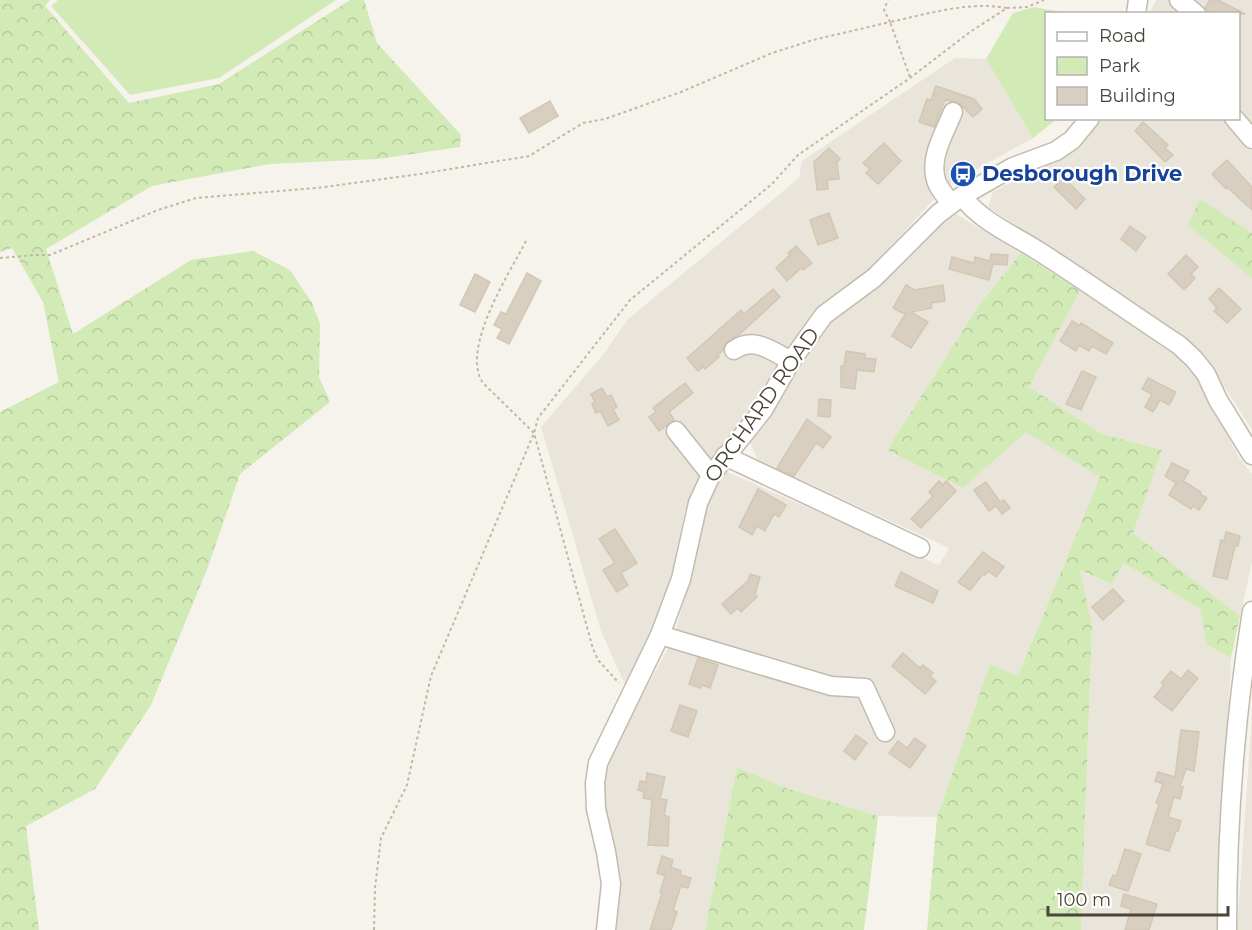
<svg xmlns="http://www.w3.org/2000/svg" width="1252" height="930" font-family="Montserrat,sans-serif">
<defs>
<pattern id="forest-crowns" width="20" height="18" patternUnits="userSpaceOnUse" patternTransform="scale(1.5)"><rect width="20" height="18" fill="#d2eab5"/><path d="M2 6a3 3 0 1 1 6 0M12 15a3 3 0 1 1 6 0" fill="none" stroke="#b6ca9c"/></pattern>
</defs>
<rect width="100%" height="100%" fill="#f6f3ec"/>
<g fill="#eae5da">
<path d="M1156,0H1252V129L1239,115L1238,14H1149Z"/>
<path d="M955,58L986,59L1033,138L946,186L861,279L832,296L813,314L753,410L711,459L685,510L662,622L626,687L601,631L541,427L603,355L628,319L799,178L802,161Z"/>
<path d="M1096,119H1226L1252,151V430L1206,358L1188,341L988,207L993,192L1073,149Z"/>
<path d="M951,211L1021,253L979,305L887,450L963,488L1026,431L1100,477L1018,676L990,664L937,817L878,816L783,787L737,767L705,930H616L619,883L602,795L604,765L673,639L684,600L697,534L707,497L720,469L939,565L949,548L758,460L749,441L830,317L879,286Z"/>
<path d="M1080,291L1173,354L1194,372L1240,459L1252,474V562L1240,616L1133,533L1162,450L1102,434L1029,387Z"/>
<path d="M1123,562L1200,609L1207,645L1231,658L1218,930H1081L1092,627L1079,570L1111,584Z"/>
<path d="M1252,714V930H1237Z"/>
</g>
<g fill="#d2eab5">
<path d="M58,0H336L219,78L130,95L51,6Z"/>
<path d="M1034,7L1066,13L1046,14V118L1057,119L1033,138L986,59L1013,13Z"/>
</g>
<g fill="url(#forest-crowns)">
<path d="M0,0H50L45,6L129,103L219,84L350,0H364L377,43L461,135L460,147L378,159L270,164L152,186L46,249L73,334L191,260L253,251L290,270L312,303L320,324L319,377L330,402L240,474L208,567L151,705L95,789L26,826L39,930H0V412L59,382L43,302L12,248L0,252Z"/>
<path d="M1200,199L1252,233V278L1188,225Z"/>
<path d="M1021,253L1080,291L1029,387L1102,434L1162,450L1133,533L1240,616L1231,658L1207,645L1200,609L1124,563L1111,584L1080,570L1092,627L1081,930H927L937,817L990,664L1018,676L1100,477L1026,432L963,488L887,450L979,305Z"/>
<path d="M737,767L783,787L878,816L864,930H705Z"/>
</g>
<g fill="#d8cfc1" stroke="#d3c7b4" stroke-width="1.5">
<path d="M1210,0H1218L1245,14H1210L1205,8Z"/>
<path d="M936,86L974,99L982,109L973,117L958,102L945,100L934,127L919,122L927,99L931,100Z"/>
<path d="M550,101L558,116L529,133L520,118Z"/>
<path d="M1143,122L1168,145L1165,148L1173,155L1165,162L1135,131Z"/>
<path d="M884,143L901,161L878,184L866,173L870,169L863,163Z"/>
<path d="M829,148L840,159L837,162L839,179L827,180L828,189L817,190L814,162Z"/>
<path d="M1227,160L1252,187V210L1227,187L1226,189L1212,174Z"/>
<path d="M1064,178L1085,199L1076,209L1054,187Z"/>
<path d="M829,213L838,238L818,245L810,220Z"/>
<path d="M1130,226L1146,237L1136,251L1121,239Z"/>
<path d="M796,246L812,263L803,270L801,268L787,281L776,268L790,255L788,253Z"/>
<path d="M991,254L1008,255L1007,265L993,264L989,280L949,269L952,257L974,263L975,257L990,261Z"/>
<path d="M1186,255L1198,267L1191,274L1195,278L1184,290L1168,274Z"/>
<path d="M527,273L541,281L509,344L497,338L502,329L494,325L501,312L506,314Z"/>
<path d="M475,274L490,282L475,312L460,305Z"/>
<path d="M906,285L914,290L943,285L945,301L931,303L932,308L911,312L928,322L911,348L892,336L906,313H902L893,308Z"/>
<path d="M1219,288L1241,309L1227,323L1214,311L1217,308L1209,299Z"/>
<path d="M773,289L780,297L739,335L725,344L723,350L718,355L719,357L705,369L703,367L698,371L687,358L741,310L744,314Z"/>
<path d="M1072,321L1080,326L1081,323L1113,343L1106,354L1092,346L1089,351L1079,345L1076,351L1060,341Z"/>
<path d="M846,351L865,354V358L876,359L874,372L857,370L855,389L841,387V366H844Z"/>
<path d="M1082,371L1096,377L1081,410L1066,404Z"/>
<path d="M1148,378L1176,392L1169,405L1160,400L1153,412L1145,407L1152,394L1142,389Z"/>
<path d="M685,383L693,393L669,412L674,420L659,431L649,417L656,412L653,408Z"/>
<path d="M602,388L607,397L611,395L617,407L613,409L619,420L608,426L600,411L596,413L592,404L595,402L591,394Z"/>
<path d="M819,399L831,400L830,417L818,416Z"/>
<path d="M807,419L831,437L823,448L816,443L794,476L777,468Z"/>
<path d="M1172,463L1189,471L1183,481L1201,492L1200,494L1207,498L1199,510L1193,506L1191,509L1169,495L1176,483L1165,476Z"/>
<path d="M939,481L943,485L946,481L956,491L921,528L911,519L933,496L929,492Z"/>
<path d="M986,482L1000,502L1004,500L1010,508L1002,514L996,506L989,511L974,490Z"/>
<path d="M758,489L786,505L779,517L774,514L765,531L757,526L752,535L739,527Z"/>
<path d="M615,529L637,563L621,573L628,585L617,592L603,570L615,563L599,539Z"/>
<path d="M1226,532L1240,536L1238,546H1235L1227,579L1213,576L1221,540L1224,541Z"/>
<path d="M983,552L1004,567L996,577L988,571L985,575L983,574L970,590L958,582Z"/>
<path d="M901,572L938,591L933,603L895,586Z"/>
<path d="M750,574L760,577L755,594L757,597L741,612L738,608L731,614L722,604L748,581Z"/>
<path d="M1113,589L1124,601L1103,620L1092,607Z"/>
<path d="M903,653L920,668L923,665L933,673L930,676L936,681L925,694L892,666Z"/>
<path d="M698,658L718,665L710,688L702,685L701,688L689,684Z"/>
<path d="M1188,670L1198,678L1172,711L1154,697L1164,685L1161,683L1171,671L1181,679Z"/>
<path d="M680,705L697,711L688,737L671,731Z"/>
<path d="M1181,730L1199,732L1194,771L1186,769L1180,786L1183,787L1180,799L1174,797L1168,817L1181,821L1178,831H1176L1169,851L1146,844L1159,804L1156,803L1163,784L1155,781L1158,772L1175,777Z"/>
<path d="M856,735L867,743L855,760L844,751Z"/>
<path d="M915,738L926,746L910,768L889,753L898,741L907,748Z"/>
<path d="M647,773L665,777L660,799L667,800L664,815L669,817L668,846L648,845L652,800L643,798L644,792L638,790L640,781L646,782Z"/>
<path d="M1125,849L1141,854L1128,891L1109,885L1113,875L1116,876Z"/>
<path d="M662,856L673,860L671,867L681,871L680,875L691,878L688,888L681,886L673,910L677,912L671,930H650L662,893L660,892L665,876L657,873Z"/>
<path d="M1124,894L1157,904L1149,930H1125L1131,909L1121,906Z"/>
</g>
<g fill="none" stroke-linecap="round" stroke-linejoin="round">
<defs>
<g id="minor">
<path d="M1179,0L1196,14"/>
<path d="M1136,14L1138,0"/>
<path d="M1234,118L1252,139"/>
<path d="M962,196C981,222 1014,235 1040,252C1087,282 1132,314 1179,345L1194,359L1206,374L1218,400L1252,455"/>
<path d="M951,204C946,196 938,188 936,180C929,157 945,132 953,112"/>
<path d="M734,350C754,336 772,351 791,361"/>
<path d="M676,431L711,475"/>
<path d="M725,456L920,548"/>
<path d="M660,635L831,686L865,688L885,732"/>
<path d="M606,930L611,884L606,852L596,809L595,783L598,763L660,635L681,579L698,503L711,475L763,410L791,361L824,315L874,278L938,214L962,196L1013,167L1056,151L1072,140L1090,118"/>
<path d="M1227,930C1227,823 1235,717 1252,611"/>
</g>
</defs>
<use href="#minor" stroke="#c2bbae" stroke-width="21"/>
<g stroke="#c4b79f" stroke-width="2" stroke-dasharray="3 3" stroke-linecap="butt">
<path d="M910,77L890,22C928,14 968,1 1007,8"/>
<path d="M526,241C509,274 460,349 483,383L534,433L593,649L598,660L619,683"/>
<path d="M0,258L34,255H50L158,210L196,198L317,188L420,174L529,156L583,123L605,119L681,92L772,53L813,40L890,22L884,10L888,0"/>
<path d="M374,930L375,888L381,838L407,785L431,676L534,433L538,418L630,300L772,184L798,155L910,78L970,32L1007,8L1027,7L1044,0"/>
</g>
<use href="#minor" stroke="#fff" stroke-width="18"/>
</g>
<defs>
<symbol id="bus-disc" viewBox="-11 -11 22 22"><circle r="9.5" fill="#1a4fb4" stroke="#fff"/><path d="M-5-6H5V4H4V6H2V4H-2V6H-4V4H-5ZM-3.5-4V0h7V-4ZM-3.5 1.2v1.5H-2V1.2ZM2 1.2v1.5H3.5V1.2Z" fill="#fff"/></symbol>
</defs>
<g fill-rule="evenodd">
<use href="#bus-disc" x="948" y="159" width="30" height="30"/>
</g>
<g text-anchor="middle" stroke-width="4.5" stroke-linejoin="round" paint-order="stroke">
<g font-size="21" font-weight="bold" fill="#164399" stroke="#fff" text-anchor="start">
<text x="982" y="181">Desborough Drive</text>
</g>
<g font-size="21" fill="#4b4439" stroke="#fff">
<text transform="translate(762 405) rotate(-55)" y="7">ORCHARD ROAD</text>
</g>
</g>
<rect x="1045" y="12" width="195" height="108" fill="#ffffff" stroke="#b7b4b0" stroke-width="1.5"/>
<rect x="1057" y="32" width="30" height="9" fill="#ffffff" stroke="#b7b4b0" stroke-width="1.5"/>
<text x="1099" y="42" font-size="18" fill="#4b4439">Road</text>
<rect x="1057" y="57" width="30" height="18" fill="#d2eab5" stroke="#b7b4b0" stroke-width="1.5"/>
<text x="1099" y="72" font-size="18" fill="#4b4439">Park</text>
<rect x="1057" y="87" width="30" height="18" fill="#d8cfc1" stroke="#b7b4b0" stroke-width="1.5"/>
<text x="1099" y="102" font-size="18" fill="#4b4439">Building</text>
<path d="M1048 906v9h180v-9" fill="none" stroke="#4b4439" stroke-width="3"/>
<text x="1057" y="906" font-size="18" fill="#4b4439" stroke="#ffffff" stroke-width="4.5" paint-order="stroke">100 m</text>
</svg>
